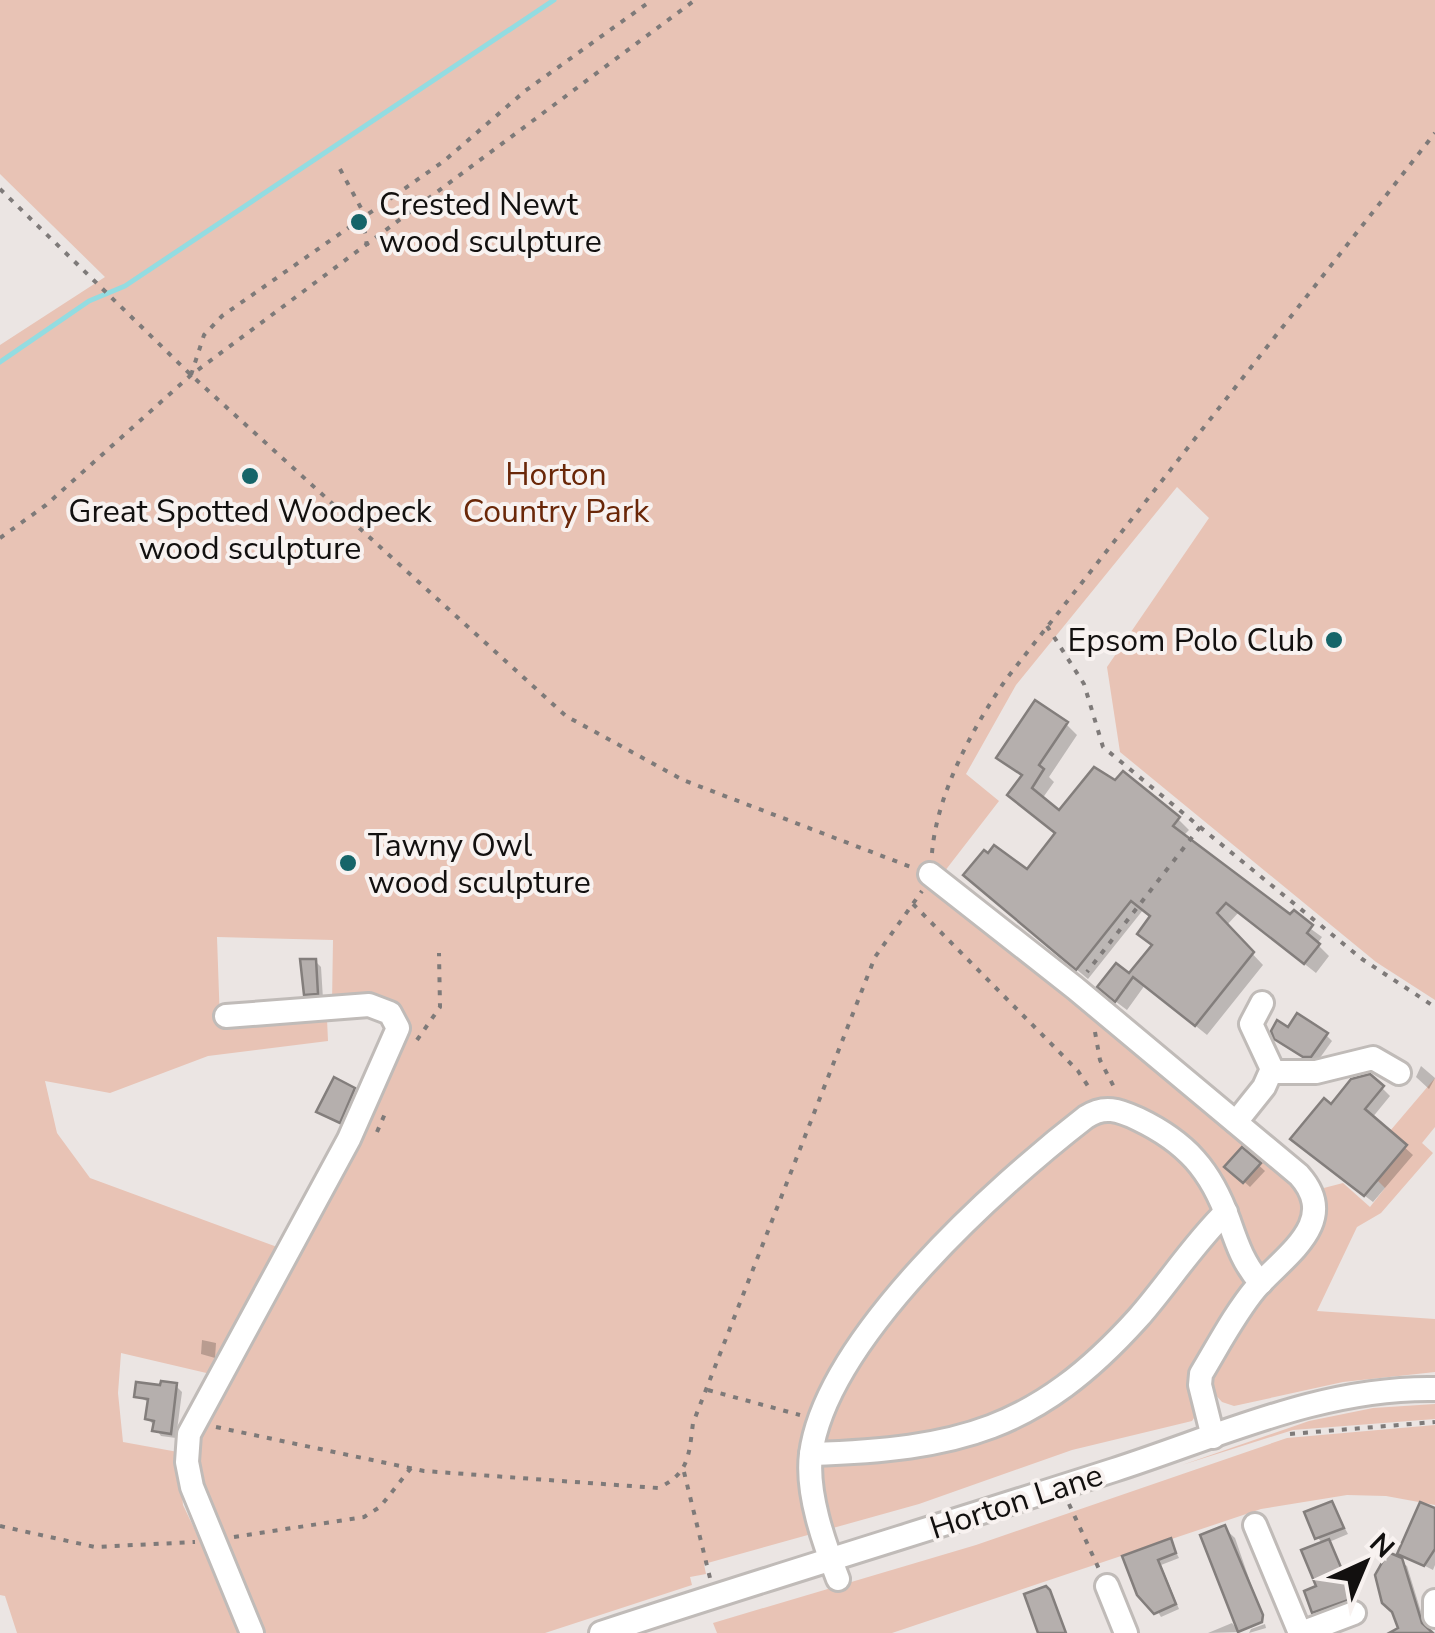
<svg xmlns="http://www.w3.org/2000/svg" width="1435" height="1633" font-family="'Nunito Sans',sans-serif">
<rect width="100%" height="100%" fill="#ebe5e3"/>
<g fill="#e8c3b5" fill-rule="evenodd">
<path d="M0,0H1435V1000L1376,962L1120,752L1107,667L1209,518L1177,487L1016,685L966,774L999,801L941,876L1320,1189L1343,1183L1370,1207L1385,1188L1377,1180L1407,1145L1390,1131L1435,1078V1127L1422,1143L1433,1153L1381,1213L1357,1227L1317,1311L1435,1319V1372L1343,1382L1234,1406L1222,1402L1212,1391L1192,1421L1072,1450L919,1504L704,1564L706,1574L690,1577L692,1585L545,1633H262L201,1482L197,1447L215,1375L121,1353L118,1393L123,1442L178,1452L183,1505L244,1633H17L5,1596L0,1595V345L105,277L0,174ZM217,937L333,940L332,1004L382,1017L385,1024L365,1124L299,1255L90,1178L57,1133L45,1081L110,1093L208,1056L328,1041L327,1019L220,1023Z"/>
<path d="M1435,1404V1419L1293,1430L1182,1465L1309,1421L1373,1408Z"/>
<path d="M1435,1425V1505L1386,1496L1347,1495L1261,1509L892,1633H717L713,1623L976,1545L1287,1438Z"/>
</g>
<g fill="#0003">
<path d="M1066,724L1077,735L1049,777L1054,782L1042,799L1059,814L1178,819L1189,830L1183,836L1322,937L1317,944L1329,956L1316,973L1239,912L1226,926L1263,965L1207,1035L1145,985L1127,1010L1111,998L1154,946L1153,917L1143,910L1088,979L977,886L1027,872L1058,834L1023,778L1000,758Z"/>
<path d="M315,961L321,967L323,999L312,1000L307,994Z"/>
<path d="M1289,1031L1326,1035L1332,1041L1317,1062H1311L1283,1044Z"/>
<path d="M1421,1066L1435,1078L1429,1089L1416,1077Z"/>
<path d="M1382,1088L1390,1096L1372,1118L1413,1155L1373,1202L1301,1147Z"/>
<path d="M354,1090L360,1096L346,1127L319,1112Z"/>
<path d="M1243,1151L1265,1171L1250,1187L1228,1167Z"/>
<path d="M202,1340L216,1343L215,1358L201,1354Z"/>
<path d="M176,1386L182,1392L176,1438L161,1436L148,1418L150,1403L137,1396Z"/>
<path d="M1332,1504L1348,1534L1329,1542L1358,1604L1320,1617L1315,1611L1323,1544L1318,1538Z"/>
<path d="M1435,1511V1565L1433,1570L1400,1553Z"/>
<path d="M1224,1528L1235,1538L1263,1619L1240,1628Z"/>
<path d="M1170,1540L1179,1558L1161,1565L1179,1609L1161,1617L1126,1558Z"/>
<path d="M1389,1555L1407,1566L1426,1628L1433,1633H1403L1377,1575Z"/>
<path d="M1232,1623L1239,1632L1208,1633Z"/>
<path d="M1265,1624L1266,1628L1249,1633L1251,1629Z"/>
</g>
<g fill="none" stroke-linecap="round" stroke-linejoin="round">
<path stroke="#93dce1" stroke-width="5" d="M0,362L89,301L125,286L554,0"/>
</g>
<g fill="#b5afad" stroke="#837e7c" stroke-width="2.5">
<path d="M1035,700L1068,722L1039,765L1044,769L1032,788L1059,810L1094,767L1115,780L1123,771L1180,817L1173,826L1290,914L1294,910L1313,925L1307,933L1320,944L1304,964L1226,903L1217,913L1254,952L1195,1026L1133,977L1115,1002L1097,987L1116,963L1129,973L1152,945L1137,934L1150,916L1131,901L1076,970L963,875L984,850L988,853L994,845L1027,869L1055,833L1007,795L1022,775L996,758Z"/>
<path d="M300,959H316L318,994L304,995Z"/>
<path d="M1297,1013L1328,1033L1311,1057H1303L1274,1039L1271,1031L1277,1020L1288,1027Z"/>
<path d="M1370,1074L1384,1086L1365,1109L1407,1145L1364,1196L1290,1139L1324,1098L1331,1104L1351,1079Z"/>
<path d="M334,1077L355,1088L340,1123L316,1112Z"/>
<path d="M1242,1147L1261,1163L1243,1183L1224,1167Z"/>
<path d="M161,1381L177,1383L171,1434L152,1431L154,1421L145,1419L148,1399L134,1397L136,1382L160,1385Z"/>
<path d="M1332,1501L1344,1528L1315,1539L1304,1512Z"/>
<path d="M1420,1502L1435,1508V1549L1424,1566L1397,1554Z"/>
<path d="M1225,1525L1263,1615L1262,1622L1238,1632L1200,1535Z"/>
<path d="M1171,1538L1176,1553L1158,1560L1176,1604L1154,1614L1137,1595L1122,1556Z"/>
<path d="M1329,1539L1354,1598L1312,1613L1304,1591L1316,1586L1301,1550Z"/>
<path d="M1388,1552L1402,1558L1422,1623L1433,1633H1389L1398,1628L1392,1612L1382,1603L1375,1575Z"/>
<path d="M1046,1586L1050,1590L1066,1633H1038L1024,1594Z"/>
</g>
<g fill="none" stroke-linecap="round" stroke-linejoin="round">
<defs>
<g id="minor">
<path d="M930,874L1075,988L1299,1175C1341,1222 1285,1255 1256,1288C1235,1313 1218,1346 1201,1374L1200,1385L1213,1437"/>
<path d="M226,1016L369,1005L390,1013L398,1028L349,1139L189,1434L187,1462L192,1487L252,1633"/>
<path d="M1272,1072H1316L1373,1058L1399,1073"/>
<path d="M1236,1122L1264,1087L1272,1069L1251,1024L1262,1003"/>
<path d="M811,1454C958,1449 1036,1431 1138,1318C1168,1284 1193,1244 1226,1212"/>
<path d="M1255,1525L1300,1633"/>
<path d="M838,1579C824,1543 806,1493 811,1454C826,1339 998,1185 1086,1117C1104,1105 1119,1110 1138,1119C1186,1142 1211,1170 1229,1221C1237,1244 1244,1265 1261,1283"/>
<path d="M1107,1586L1126,1633"/>
<path d="M1435,1601V1616"/>
<path d="M601,1633C771,1577 943,1525 1114,1470C1220,1436 1321,1387 1435,1389"/>
<path d="M1301,1633L1354,1613"/>
</g>
</defs>
<use href="#minor" stroke="#c0bbb8" stroke-width="28"/>
<g stroke="#7e7a79" stroke-width="4" stroke-dasharray="5 8" stroke-linecap="butt">
<path d="M340,169L361,208L367,246"/>
<path d="M0,189L191,375L566,716L683,780L911,867"/>
<path d="M394,196L444,161L525,91L652,0"/>
<path d="M191,375L204,335L222,316L394,196L431,199"/>
<path d="M0,538L46,505L191,375L695,0"/>
<path d="M1047,626L1084,684L1103,747L1200,827L1087,972"/>
<path d="M1200,827L1362,959L1435,1007"/>
<path d="M932,853C937,793 973,727 1007,678L1435,133"/>
<path d="M913,904L1078,1071L1092,1092"/>
<path d="M1095,1032L1100,1060L1115,1089"/>
<path d="M417,1040L440,1007L439,953"/>
<path d="M377,1132L387,1109"/>
<path d="M708,1390L800,1415"/>
<path d="M216,1427L424,1471L658,1488C689,1474 689,1455 693,1423L875,957L922,891"/>
<path d="M1290,1434L1435,1422"/>
<path d="M684,1472L710,1578"/>
<path d="M1069,1504L1099,1569"/>
<path d="M0,1526L95,1547L195,1542"/>
<path d="M234,1537L364,1517L380,1507L411,1468"/>
</g>
<use href="#minor" stroke="#fff" stroke-width="22"/>
</g>
<g fill="#166569" stroke="#f8f2f0" stroke-width="4">
<circle cx="359" cy="222" r="10"/>
<circle cx="250" cy="476" r="10"/>
<circle cx="1334" cy="640" r="10"/>
<circle cx="348" cy="863" r="10"/>
</g>
<g text-anchor="middle" stroke-width="8" stroke-linejoin="round" paint-order="stroke">
<g font-size="32" fill="#12100f" stroke="#f8f2f0" text-anchor="start">
<text x="379" y="215">Crested Newt<tspan x="379" dy="37">wood sculpture</tspan></text>
<text x="250" y="522" text-anchor="middle">Great Spotted Woodpeck<tspan x="250" dy="37">wood sculpture</tspan></text>
<text x="1314" y="651" text-anchor="end">Epsom Polo Club</text>
<text x="368" y="856">Tawny Owl<tspan x="368" dy="37">wood sculpture</tspan></text>
</g>
<g font-size="32" fill="#6a2708" stroke="#f8f2f0">
<text x="556" y="485">Horton<tspan x="556" dy="37">Country Park</tspan></text>
</g>
<g font-size="32" fill="#12100f" stroke="#f8f2f0">
<text transform="translate(1016 1501) rotate(-18)" y="11">Horton Lane</text>
</g>
</g>
<g transform="translate(1365 1563) rotate(44)" stroke="#f8f2f0" stroke-width="8" paint-order="stroke">
<path d="M0-8L18 38L0 25L-18 38Z" fill="#12100f"/>
<text y="-15" font-size="28" font-weight="bold" text-anchor="middle" fill="#12100f">N</text>
</g>
</svg>
